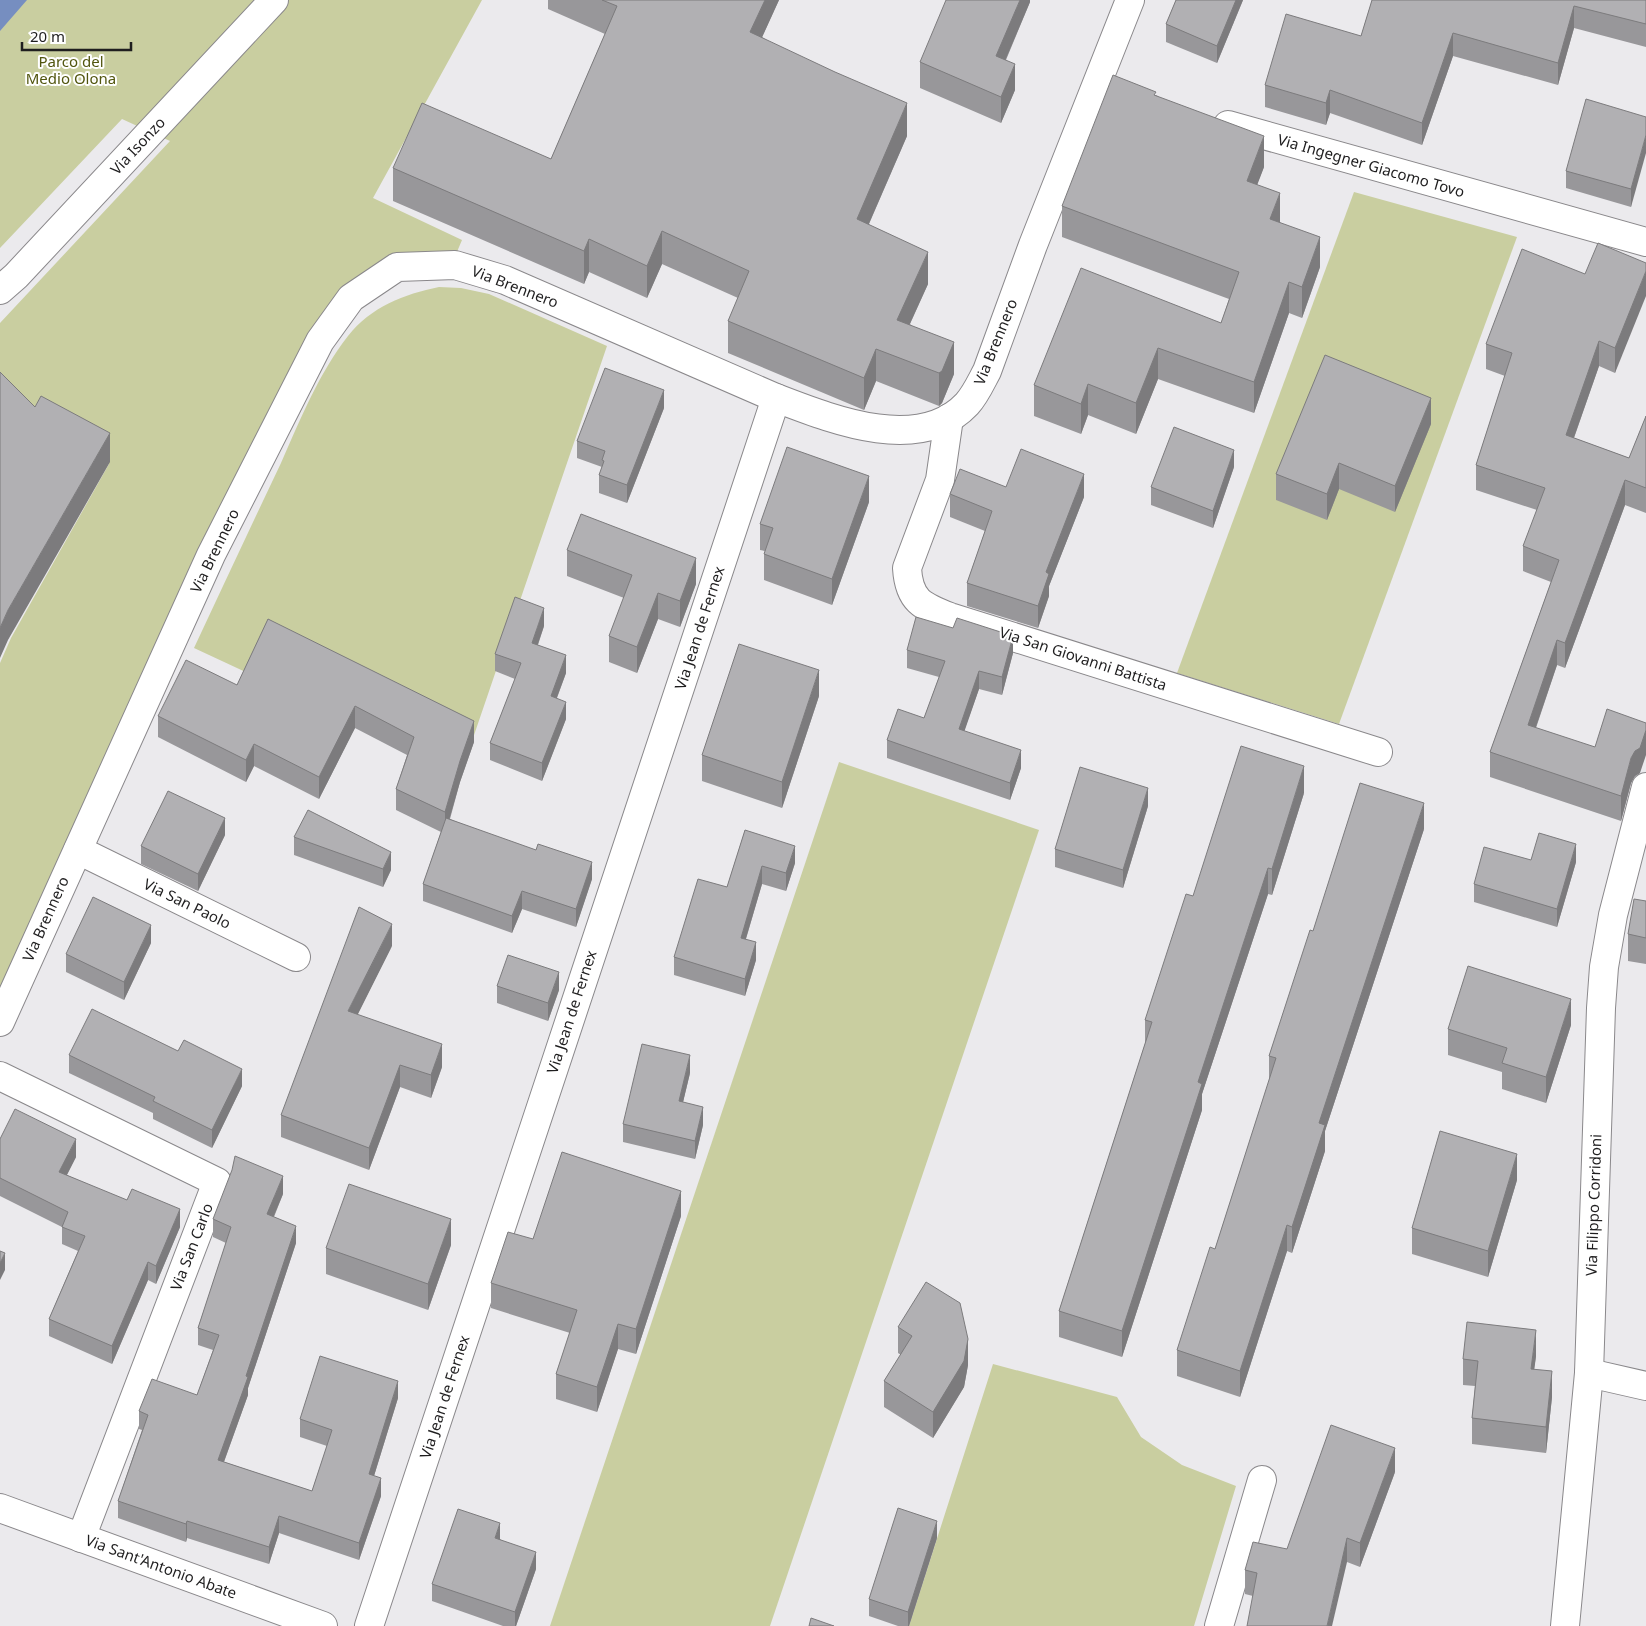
<svg xmlns="http://www.w3.org/2000/svg" width="1646" height="1626" font-family="'Noto Sans',sans-serif">
<rect width="100%" height="100%" fill="#ebeaed"/>
<g fill="#c9cea0">
<path d="M0,0H482L373,198L462,240L451,266L397,267L351,298L0,1019V663L11,638L109,464L0,392V323L170,141L122,119L0,248Z"/>
<path d="M1354,192L1517,237L1339,724L1177,673Z"/>
<path d="M439,287L461,288L489,294L607,346L472,741L252,675L194,648C223,586 252,524 281,463C300,420 319,373 348,336C371,307 404,294 439,287Z"/>
<path d="M839,762L1039,830L770,1626H550Z"/>
<path d="M993,1364L1117,1397L1141,1437L1182,1465L1236,1486L1194,1626H909Z"/>
</g>
<path fill="#768ec0" d="M0,0H27L0,31Z"/>
<g fill="none" stroke-linecap="round" stroke-linejoin="round">
<defs>
<g id="minor">
<path d="M1228,125L1646,242"/>
<path d="M949,418L940,480L907,568C909,601 922,606 950,617L1378,752"/>
<path d="M78,850L296,957"/>
<path d="M0,1022L211,555L320,341L351,298L397,267L455,265L505,280L776,398C831,419 919,455 967,404C976,394 981,382 987,371L1033,245L1130,0"/>
<path d="M0,1076L217,1182L81,1538"/>
<path d="M1589,1373L1646,1386"/>
<path d="M0,1508L323,1626"/>
<path d="M369,1626L776,398"/>
<path d="M1219,1626L1262,1480"/>
<path d="M1565,1626L1589,1373L1601,1008L1604,967L1613,915L1646,787"/>
</g>
<path id="tertiary" d="M0,290L16,276L274,0"/>
</defs>
<use href="#minor" stroke="#8a888b" stroke-width="30"/>
<use href="#tertiary" stroke="#8a888b" stroke-width="30"/>
<use href="#minor" stroke="#fff" stroke-width="28"/>
<use href="#tertiary" stroke="#fff" stroke-width="28"/>
</g>
<g fill="#98979a">
<path d="M548,0H779L762,37L907,136L869,224L928,284L910,324L954,374L942,403L939,406L876,381L864,410L728,353V321L738,298L662,264L647,298L589,272L584,284L393,201V168L551,159L605,34L548,9Z"/>
<path d="M1030,0V2L1006,60L1015,90L1001,123L920,88V62Z"/>
<path d="M1176,0H1243L1217,63L1166,42V24Z"/>
<path d="M1372,0H1646V47L1574,28L1558,85L1453,56L1422,145L1330,113L1326,125L1265,107V85L1361,36Z"/>
<path d="M1156,95L1264,167L1257,184L1280,222L1320,267L1302,318L1289,313L1254,413L1158,379L1136,434L1088,415L1081,434L1034,416V385L1221,323L1229,299L1062,237V206Z"/>
<path d="M1646,117L1631,207L1566,188V171Z"/>
<path d="M1646,263L1615,373L1599,366L1574,438L1629,458L1646,416V513L1625,505L1565,668L1557,665L1536,728L1640,773L1635,776L1631,783L1621,821L1490,777V752L1551,582L1523,571V546L1537,510L1476,490V465L1505,376L1486,369V344L1585,274Z"/>
<path d="M664,408L627,503L599,493V475L602,467L577,458V441Z"/>
<path d="M1431,424L1395,512L1339,489L1327,520L1276,500V474Z"/>
<path d="M1234,467L1213,528L1151,505V487Z"/>
<path d="M1006,487L1084,497L1049,586V596L1038,628L967,606V583L985,531L950,517V494Z"/>
<path d="M869,502L832,605L764,580V554L765,551L760,550V524Z"/>
<path d="M567,550L696,584L680,627L658,619L637,673L609,662V636L624,598L567,576Z"/>
<path d="M268,619L474,742L460,782L450,819L592,879L576,927L522,909L512,933L423,901V884L441,832L396,810V789L407,755L355,728L319,799L254,766L246,782L158,737V716L237,685Z"/>
<path d="M544,626L538,645L566,673L557,698L566,719L542,781L490,760V743L515,679L495,671V654Z"/>
<path d="M907,650L1013,653L1002,695L979,689L964,731L1021,768L1010,800L887,758V740L924,718L939,677L907,668Z"/>
<path d="M819,696L782,808L702,781V755Z"/>
<path d="M1304,793L1272,895L1268,894L1202,1094V1110L1122,1357L1059,1337V1311L1145,1044V1020Z"/>
<path d="M1148,806L1123,888L1055,867V849Z"/>
<path d="M1424,829L1325,1131V1151L1292,1253L1287,1251L1240,1397L1177,1376V1350L1215,1249L1269,1082V1056L1313,931Z"/>
<path d="M745,830L795,863L786,891L762,884L746,939L756,960L745,996L674,975V957L727,887Z"/>
<path d="M225,835L198,891L141,864V846Z"/>
<path d="M294,837L391,870L383,887L294,855Z"/>
<path d="M1531,860L1576,862L1557,927L1474,902V884Z"/>
<path d="M1646,901V964L1628,961V934Z"/>
<path d="M151,943L124,1000L66,972V954Z"/>
<path d="M392,946L357,1015L442,1067L431,1098L400,1087L369,1170L281,1137V1115Z"/>
<path d="M497,986L559,990L548,1021L497,1003Z"/>
<path d="M1571,1025L1546,1103L1502,1089V1072L1448,1055V1029Z"/>
<path d="M69,1055L242,1086L212,1148L153,1119V1113L69,1073Z"/>
<path d="M690,1073L683,1102L703,1125L695,1159L623,1142V1124Z"/>
<path d="M0,1139L76,1157L67,1175L180,1227L156,1284L148,1280L112,1364L49,1336V1319L78,1251L62,1244V1227L0,1196Z"/>
<path d="M1517,1180L1488,1277L1412,1254V1228Z"/>
<path d="M283,1194L274,1217L296,1243L248,1388V1395L224,1462L312,1491L327,1446L300,1437V1419L398,1398L374,1476L381,1496L359,1560L279,1533L269,1564L187,1538L186,1542L118,1518V1501L142,1430L139,1429V1411L197,1395L213,1350L198,1345V1328L226,1243L213,1237V1219Z"/>
<path d="M681,1216L636,1354L618,1349L597,1412L556,1399V1374L570,1333L491,1308V1283L533,1239Z"/>
<path d="M451,1245L428,1310L326,1274V1248Z"/>
<path d="M898,1327L968,1365L964,1387L933,1438L884,1407V1381L901,1355L898,1353Z"/>
<path d="M1536,1356L1534,1369L1552,1397L1546,1453L1472,1444V1418L1475,1386L1463,1385V1359Z"/>
<path d="M1395,1472L1360,1567L1347,1562L1253,1596L1245,1594V1570L1287,1549Z"/>
<path d="M937,1538L909,1626H898L869,1616V1599Z"/>
<path d="M500,1539L536,1569L516,1626H503L432,1601V1584Z"/>
</g>
<g fill="#7c7b7d">
<path d="M765,0H779L750,64V32Z"/>
<path d="M1020,0H1030V2L996,82V56Z"/>
<path d="M1236,0H1243L1217,63V46Z"/>
<path d="M1574,6V28L1558,85V63Z"/>
<path d="M1453,33V56L1422,145V123Z"/>
<path d="M1015,64V90L1001,123V97Z"/>
<path d="M1330,90V113L1326,125V103Z"/>
<path d="M907,103V136L857,251V219Z"/>
<path d="M1646,135V153L1631,207V189Z"/>
<path d="M1264,136V167L1247,212V181Z"/>
<path d="M1280,193V223L1270,219Z"/>
<path d="M662,231V264L647,298V266Z"/>
<path d="M1320,237V267L1302,318V287Z"/>
<path d="M589,239V272L584,284V251Z"/>
<path d="M928,252V284L897,352V320Z"/>
<path d="M1646,271V296L1615,373V348Z"/>
<path d="M1289,282V313L1254,413V382Z"/>
<path d="M1599,341V366L1566,460V435Z"/>
<path d="M954,342V374L942,403L939,406V373Z"/>
<path d="M1158,348V379L1136,434V403Z"/>
<path d="M876,349V381L864,410V378Z"/>
<path d="M1088,384V415L1081,434V404Z"/>
<path d="M664,390V408L627,503V485Z"/>
<path d="M1431,398V424L1395,512V486Z"/>
<path d="M110,433V462L8,640L0,658V628L8,610Z"/>
<path d="M1234,450V467L1213,528V511Z"/>
<path d="M1339,463V489L1327,520V494Z"/>
<path d="M1084,474V497L1049,586V596L1038,628V606L1046,572Z"/>
<path d="M869,476V502L832,605V579Z"/>
<path d="M1625,480V505L1565,668V643Z"/>
<path d="M696,558V584L680,627V601Z"/>
<path d="M658,593V619L637,673V647Z"/>
<path d="M544,608V626L532,661V643Z"/>
<path d="M1013,636V653L1002,695V677Z"/>
<path d="M1557,640V665L1528,750V725Z"/>
<path d="M566,655V673L551,713V696Z"/>
<path d="M819,670V696L782,808V782Z"/>
<path d="M979,671V689L959,747V729Z"/>
<path d="M566,702V719L542,781V763Z"/>
<path d="M355,706V728L319,799V777Z"/>
<path d="M474,721V742L460,782L445,834V812L460,761Z"/>
<path d="M1646,730V755L1640,773L1635,776L1631,783L1621,821V796L1631,758Z"/>
<path d="M254,744V766L246,782V760Z"/>
<path d="M1021,750V768L1010,800V783Z"/>
<path d="M1304,766V793L1272,895V869Z"/>
<path d="M1148,788V806L1123,888V870Z"/>
<path d="M1424,803V829L1325,1131V1151L1292,1253V1227L1319,1123Z"/>
<path d="M225,818V835L198,891V874Z"/>
<path d="M1576,844V862L1557,927V909Z"/>
<path d="M795,846V863L786,891V873Z"/>
<path d="M391,852V870L383,887V869Z"/>
<path d="M592,862V879L576,927V909Z"/>
<path d="M762,866V884L741,955V938Z"/>
<path d="M1268,868V894L1202,1094V1110L1122,1357V1331L1198,1082Z"/>
<path d="M522,891V909L512,933V916Z"/>
<path d="M392,924V946L348,1034V1011Z"/>
<path d="M151,925V943L124,1000V982Z"/>
<path d="M756,942V960L745,996V979Z"/>
<path d="M559,972V990L548,1021V1003Z"/>
<path d="M1571,999V1025L1546,1103V1077Z"/>
<path d="M442,1044V1067L431,1098V1075Z"/>
<path d="M690,1055V1073L679,1119V1101Z"/>
<path d="M400,1065V1087L369,1170V1148Z"/>
<path d="M242,1069V1086L212,1148V1130Z"/>
<path d="M703,1107V1125L695,1159V1141Z"/>
<path d="M76,1139V1157L59,1190V1172Z"/>
<path d="M1517,1154V1180L1488,1277V1251Z"/>
<path d="M283,1176V1194L267,1232V1214Z"/>
<path d="M681,1191V1216L636,1354V1329Z"/>
<path d="M180,1209V1227L156,1284V1266Z"/>
<path d="M451,1219V1245L428,1310V1284Z"/>
<path d="M1287,1225V1251L1240,1397V1371Z"/>
<path d="M296,1226V1243L248,1388V1395L218,1478V1460Z"/>
<path d="M5,1253V1270L0,1280V1263Z"/>
<path d="M148,1262V1280L112,1364V1346Z"/>
<path d="M618,1324V1349L597,1412V1387Z"/>
<path d="M1536,1330V1356L1531,1395V1369Z"/>
<path d="M968,1339V1365L964,1387L933,1438V1412Z"/>
<path d="M1552,1371V1397L1546,1453V1427Z"/>
<path d="M398,1381V1398L369,1492V1474Z"/>
<path d="M1395,1448V1472L1360,1567V1543Z"/>
<path d="M381,1478V1496L359,1560V1543Z"/>
<path d="M279,1516V1533L269,1564V1547Z"/>
<path d="M187,1521V1538L186,1542V1524Z"/>
<path d="M937,1521V1538L909,1626H908V1612Z"/>
<path d="M500,1523V1541L495,1538Z"/>
<path d="M1347,1538V1562L1332,1626H1327Z"/>
<path d="M536,1552V1569L516,1626H515V1612Z"/>
</g>
<g fill="#b1b0b3" stroke="#7c7b7d">
<path d="M602,0H765L750,32L835,72L907,103L857,219L928,252L897,320L954,342L942,371L939,373L876,349L864,378L728,321L749,271L662,231L647,266L589,239L584,251L393,168L422,103L551,159L617,6Z"/>
<path d="M946,0H1020L996,56L1015,64L1001,97L920,62Z"/>
<path d="M1176,0H1236L1217,46L1166,24Z"/>
<path d="M1372,0H1646V24L1574,6L1558,63L1453,33L1422,123L1330,90L1326,103L1265,85L1286,14L1361,36Z"/>
<path d="M1113,75L1156,92L1154,95L1264,136L1247,181L1280,193L1270,219L1320,237L1302,287L1289,282L1254,382L1158,348L1136,403L1088,384L1081,404L1034,385L1081,268L1221,323L1239,272L1062,206Z"/>
<path d="M1586,99L1646,117V135L1631,189L1566,171Z"/>
<path d="M1598,243L1646,263V271L1615,348L1599,341L1566,435L1629,458L1646,416V488L1625,480L1565,643L1557,640L1528,725L1595,747L1607,709L1646,723V730L1640,748L1635,751L1631,758L1621,796L1490,752L1559,560L1523,546L1545,488L1476,465L1512,353L1486,344L1522,249L1585,274Z"/>
<path d="M1325,355L1431,398L1395,486L1339,463L1327,494L1276,474Z"/>
<path d="M605,368L664,390L627,485L599,475L604,461L602,460L605,451L577,441Z"/>
<path d="M0,372L35,407L41,396L110,433L8,610L0,628Z"/>
<path d="M1174,427L1234,450L1213,511L1151,487Z"/>
<path d="M787,447L869,476L832,579L764,554L773,528L760,524Z"/>
<path d="M1021,449L1084,474L1046,572L1049,574L1038,606L967,583L992,511L950,494L960,469L1006,487Z"/>
<path d="M581,514L696,558L680,601L658,593L637,647L609,636L632,575L567,550Z"/>
<path d="M515,597L544,608L532,643L566,655L551,696L566,702L542,763L490,743L521,663L495,654Z"/>
<path d="M916,617L953,628L957,618L1013,636L1002,677L979,671L959,729L1021,750L1010,783L887,740L898,709L924,718L945,661L907,650Z"/>
<path d="M268,619L474,721L460,761L445,812L396,789L414,737L355,706L319,777L254,744L246,760L158,716L186,660L237,685Z"/>
<path d="M739,644L819,670L782,782L702,755Z"/>
<path d="M1241,746L1304,766L1272,869L1268,868L1198,1082L1202,1084L1122,1331L1059,1311L1152,1022L1145,1020L1186,894L1193,896Z"/>
<path d="M1080,767L1148,788L1123,870L1055,849Z"/>
<path d="M1360,783L1424,803L1319,1123L1325,1125L1292,1227L1287,1225L1240,1371L1177,1350L1210,1247L1215,1249L1276,1058L1269,1056L1310,930L1313,931Z"/>
<path d="M168,791L225,818L198,874L141,846Z"/>
<path d="M308,810L391,852L383,869L294,837Z"/>
<path d="M446,818L536,850L538,844L592,862L576,909L522,891L512,916L423,884Z"/>
<path d="M745,830L795,846L786,873L762,866L741,938L756,942L745,979L674,957L698,879L727,887Z"/>
<path d="M1539,833L1576,844L1557,909L1474,884L1484,847L1531,860Z"/>
<path d="M93,897L151,925L124,982L66,954Z"/>
<path d="M1634,899L1646,901V938L1628,934Z"/>
<path d="M359,907L392,924L348,1011L442,1044L431,1075L400,1065L369,1148L281,1115Z"/>
<path d="M508,955L559,972L548,1003L497,986Z"/>
<path d="M1468,966L1571,999L1546,1077L1502,1063L1507,1048L1448,1029Z"/>
<path d="M92,1009L178,1051L184,1040L242,1069L212,1130L153,1101L155,1097L69,1055Z"/>
<path d="M642,1044L690,1055L679,1101L703,1107L695,1141L623,1124Z"/>
<path d="M15,1109L76,1139L59,1172L127,1200L132,1189L180,1209L156,1266L148,1262L112,1346L49,1319L85,1236L62,1227L68,1212L0,1178V1139Z"/>
<path d="M1440,1131L1517,1154L1488,1251L1412,1228Z"/>
<path d="M562,1152L681,1191L636,1329L618,1324L597,1387L556,1374L577,1310L491,1283L508,1232L533,1239Z"/>
<path d="M235,1156L283,1176L267,1214L296,1226L246,1376L248,1377L218,1460L312,1491L332,1430L300,1419L320,1356L398,1381L369,1474L381,1478L359,1543L279,1516L269,1547L187,1521L186,1524L118,1501L148,1415L139,1411L152,1379L197,1395L219,1335L198,1328L231,1227L213,1219L232,1170Z"/>
<path d="M349,1184L451,1219L428,1284L326,1248Z"/>
<path d="M0,1251L5,1253L0,1263Z"/>
<path d="M926,1282L960,1303L968,1339L964,1361L933,1412L884,1381L912,1336L898,1327Z"/>
<path d="M1467,1322L1536,1330L1531,1369L1552,1371L1546,1427L1472,1418L1478,1361L1463,1359Z"/>
<path d="M1331,1425L1395,1448L1360,1543L1347,1538L1327,1626H1247L1257,1573L1245,1570L1253,1542L1287,1549Z"/>
<path d="M898,1508L937,1521L908,1612L869,1599Z"/>
<path d="M458,1509L500,1523L495,1538L536,1552L515,1612L432,1584Z"/>
<path d="M811,1618L834,1626H809Z"/>
</g>
<g text-anchor="middle" stroke-width="4" stroke-linejoin="round" paint-order="stroke">
<g font-size="15" fill="#51550e" stroke="#fff">
<text x="71" y="67">Parco del<tspan x="71" dy="17">Medio Olona</tspan></text>
</g>
<g font-size="15" fill="#1f1e1f" stroke="#fff">
<text transform="translate(138 146) rotate(-47)" y="5">Via Isonzo</text>
<text transform="translate(1371 166) rotate(16)" y="5">Via Ingegner Giacomo Tovo</text>
<text transform="translate(515 287) rotate(21)" y="5">Via Brennero</text>
<text transform="translate(996 342) rotate(-68)" y="5">Via Brennero</text>
<text transform="translate(215 551) rotate(-64)" y="5">Via Brennero</text>
<text transform="translate(700 628) rotate(-72)" y="5">Via Jean de Fernex</text>
<text transform="translate(1083 659) rotate(18)" y="5">Via San Giovanni Battista</text>
<text transform="translate(187 904) rotate(26)" y="5">Via San Paolo</text>
<text transform="translate(46 919) rotate(-66)" y="5">Via Brennero</text>
<text transform="translate(572 1012) rotate(-72)" y="5">Via Jean de Fernex</text>
<text transform="translate(1594 1205) rotate(-88)" y="5">Via Filippo Corridoni</text>
<text transform="translate(192 1247) rotate(-69)" y="5">Via San Carlo</text>
<text transform="translate(445 1397) rotate(-72)" y="5">Via Jean de Fernex</text>
<text transform="translate(161 1567) rotate(20)" y="5">Via Sant'Antonio Abate</text>
</g>
</g>
<path d="M22 42v8h109v-8" fill="none" stroke="#1f1e1f" stroke-width="2.5"/>
<text x="30" y="42" font-size="15" fill="#1f1e1f" stroke="#ffffff" stroke-width="4" paint-order="stroke">20 m</text>
</svg>
